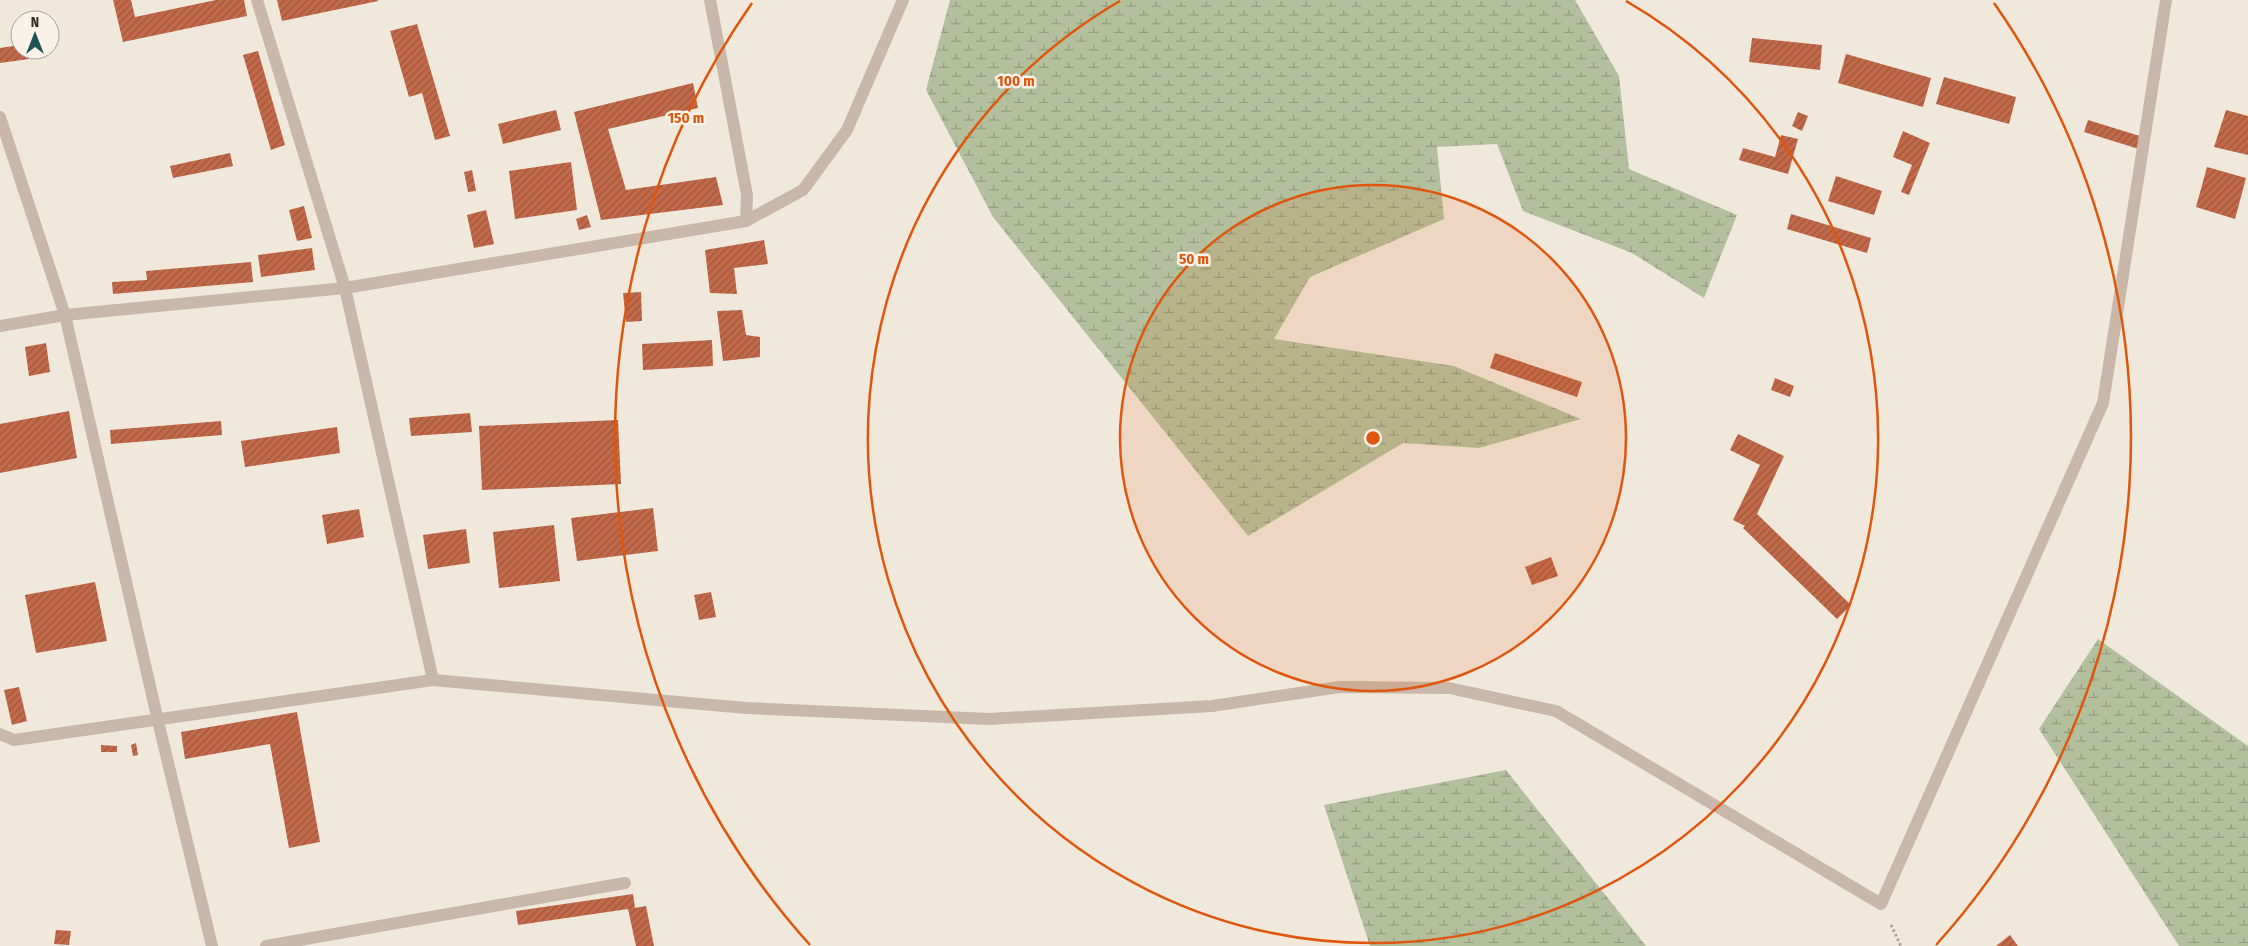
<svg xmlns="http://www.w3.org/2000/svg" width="2248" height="946" font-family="'Fira Sans Condensed',sans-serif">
<defs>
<pattern id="wetland-marsh" width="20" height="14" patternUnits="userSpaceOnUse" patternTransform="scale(1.25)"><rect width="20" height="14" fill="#b4c09d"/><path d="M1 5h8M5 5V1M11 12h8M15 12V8" fill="none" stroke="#939c80"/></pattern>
<pattern id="building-hatch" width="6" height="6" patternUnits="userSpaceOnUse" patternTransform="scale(1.25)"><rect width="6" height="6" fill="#c2694a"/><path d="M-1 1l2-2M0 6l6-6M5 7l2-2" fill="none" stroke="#9e573e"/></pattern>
</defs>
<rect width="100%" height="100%" fill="#f1e8dc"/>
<g fill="url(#wetland-marsh)">
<path d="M950,0H1575L1619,76L1629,169L1737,215L1704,298L1632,253L1523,211L1497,144L1437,147L1444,219L1310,277L1274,339L1454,366L1581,419L1479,448L1403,443L1248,536L993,217L926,90Z"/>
<path d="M2098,639L2248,746V946H2179L2039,729Z"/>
<path d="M1506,770L1646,946H1370L1324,805Z"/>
</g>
<g fill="url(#building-hatch)">
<path d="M113,0H131L135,17L216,0H244L247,16L123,42Z"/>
<path d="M277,0H378V1L282,21Z"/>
<path d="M417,24L450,136L435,140L422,93L409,97L390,31Z"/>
<path d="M1752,38L1822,45L1820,70L1749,62Z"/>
<path d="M20,45V50H27L29,59L0,63V48Z"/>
<path d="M258,51L285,145L271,150L243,55Z"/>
<path d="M1846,54L1931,78L1923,107L1838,83Z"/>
<path d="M1944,77L2016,97L2009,124L1936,104Z"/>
<path d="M693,83L698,108L608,129L626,190L716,177L723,205L601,220L574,112Z"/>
<path d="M556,110L561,130L503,144L498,124Z"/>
<path d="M2226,110L2248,116V155L2214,147Z"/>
<path d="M1798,112L1808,116L1802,131L1792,126Z"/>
<path d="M2088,120L2143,137L2139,149L2084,132Z"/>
<path d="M1903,131L1930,143L1909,195L1901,192L1912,165L1893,157Z"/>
<path d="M1781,135L1798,139L1788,174L1739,160L1743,148L1775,157Z"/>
<path d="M230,153L233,166L173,178L170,166Z"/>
<path d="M571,162L577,210L515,219L509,171Z"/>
<path d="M2207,167L2246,178L2235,219L2196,207Z"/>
<path d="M472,170L476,191L468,192L464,172Z"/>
<path d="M1836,176L1882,191L1874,215L1828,201Z"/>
<path d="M304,206L312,238L297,241L289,210Z"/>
<path d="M486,210L494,244L474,248L467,215Z"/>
<path d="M1791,214L1871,238L1867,253L1787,229Z"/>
<path d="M587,215L591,227L579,230L576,219Z"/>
<path d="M764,240L768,264L734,268L737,294L710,293L705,250Z"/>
<path d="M312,248L315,270L261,277L258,255Z"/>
<path d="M251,262L253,282L113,294L112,282L147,280L146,271Z"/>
<path d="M641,292L642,321L626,322L623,293Z"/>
<path d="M742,310L746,335L760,337V357L723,361L717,311Z"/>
<path d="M712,340L713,366L643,370L642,344Z"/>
<path d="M46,343L50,372L29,376L25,347Z"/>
<path d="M1495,353L1582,382L1577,397L1490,368Z"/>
<path d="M1775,378L1794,386L1790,397L1771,390Z"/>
<path d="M69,411L77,458L0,473V424Z"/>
<path d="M470,413L472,432L411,436L409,418Z"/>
<path d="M618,420L621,484L482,490L479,426Z"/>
<path d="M221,421L222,435L111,444L110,430Z"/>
<path d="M337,427L340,453L245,467L241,441Z"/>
<path d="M1738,434L1784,456L1757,514L1851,605L1837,619L1743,528L1745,526L1733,520L1760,465L1730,450Z"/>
<path d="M653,508L658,551L577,561L571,518Z"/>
<path d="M359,509L364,537L327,544L322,515Z"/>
<path d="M554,525L560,581L499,588L493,532Z"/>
<path d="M466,529L470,563L428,569L423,535Z"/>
<path d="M1551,557L1558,576L1532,585L1525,567Z"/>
<path d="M95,582L107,641L36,653L25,595Z"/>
<path d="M711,592L716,617L699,620L694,595Z"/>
<path d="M19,687L27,721L12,725L4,690Z"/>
<path d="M297,712L320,842L289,848L270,744L185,759L181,732Z"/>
<path d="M136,743L138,755L133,756L131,745Z"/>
<path d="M101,745L117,746V752H101Z"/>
<path d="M633,894L635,908L646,906L654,946H636L628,909L518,925L516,911Z"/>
<path d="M56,930L71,931L69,945L54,944Z"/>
<path d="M2010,935L2018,946H1996Z"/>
</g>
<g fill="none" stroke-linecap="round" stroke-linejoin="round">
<path stroke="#b5a293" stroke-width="3" stroke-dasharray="2.5 2.5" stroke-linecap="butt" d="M1891,925L1901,946"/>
<g stroke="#c9b8a9" stroke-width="12">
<path d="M257,0L345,288L433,680"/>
<path d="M710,0L747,195L746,221"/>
<path d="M0,117L65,315L158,721L212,946"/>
<path d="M0,326L65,315L345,288L746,221L803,190L847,130L903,0"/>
<path d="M0,734L14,740L433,680L746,708L989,719L1212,706L1339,687L1449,688L1556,711L1881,904L2103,403L2166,0"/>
<path d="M266,946L625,883"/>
</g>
</g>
<circle cx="1373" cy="438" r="253" fill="#df570d" fill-opacity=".12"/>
<g fill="none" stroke="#df570d" stroke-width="2.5">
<circle cx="1373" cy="438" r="253"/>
<path d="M1626 1A505 505 0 1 1 1120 1"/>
<path d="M810 945A758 758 0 0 1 752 3M1994 3A758 758 0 0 1 1936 945"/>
</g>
<circle cx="1373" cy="438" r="8" fill="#df570d" stroke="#f9f2e9" stroke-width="2.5"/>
<g font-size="15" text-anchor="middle" font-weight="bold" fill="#df570d" stroke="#f9f2e9" stroke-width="5" stroke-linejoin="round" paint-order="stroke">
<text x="1016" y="86">100 m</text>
<text x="686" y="123">150 m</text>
<text x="1194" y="264">50 m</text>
</g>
<g transform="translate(35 35)"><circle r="24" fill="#f9f2e9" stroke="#aba39c"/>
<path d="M0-4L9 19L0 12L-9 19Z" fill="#1f5257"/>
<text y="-8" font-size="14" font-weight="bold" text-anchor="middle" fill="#362d28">N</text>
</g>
</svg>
